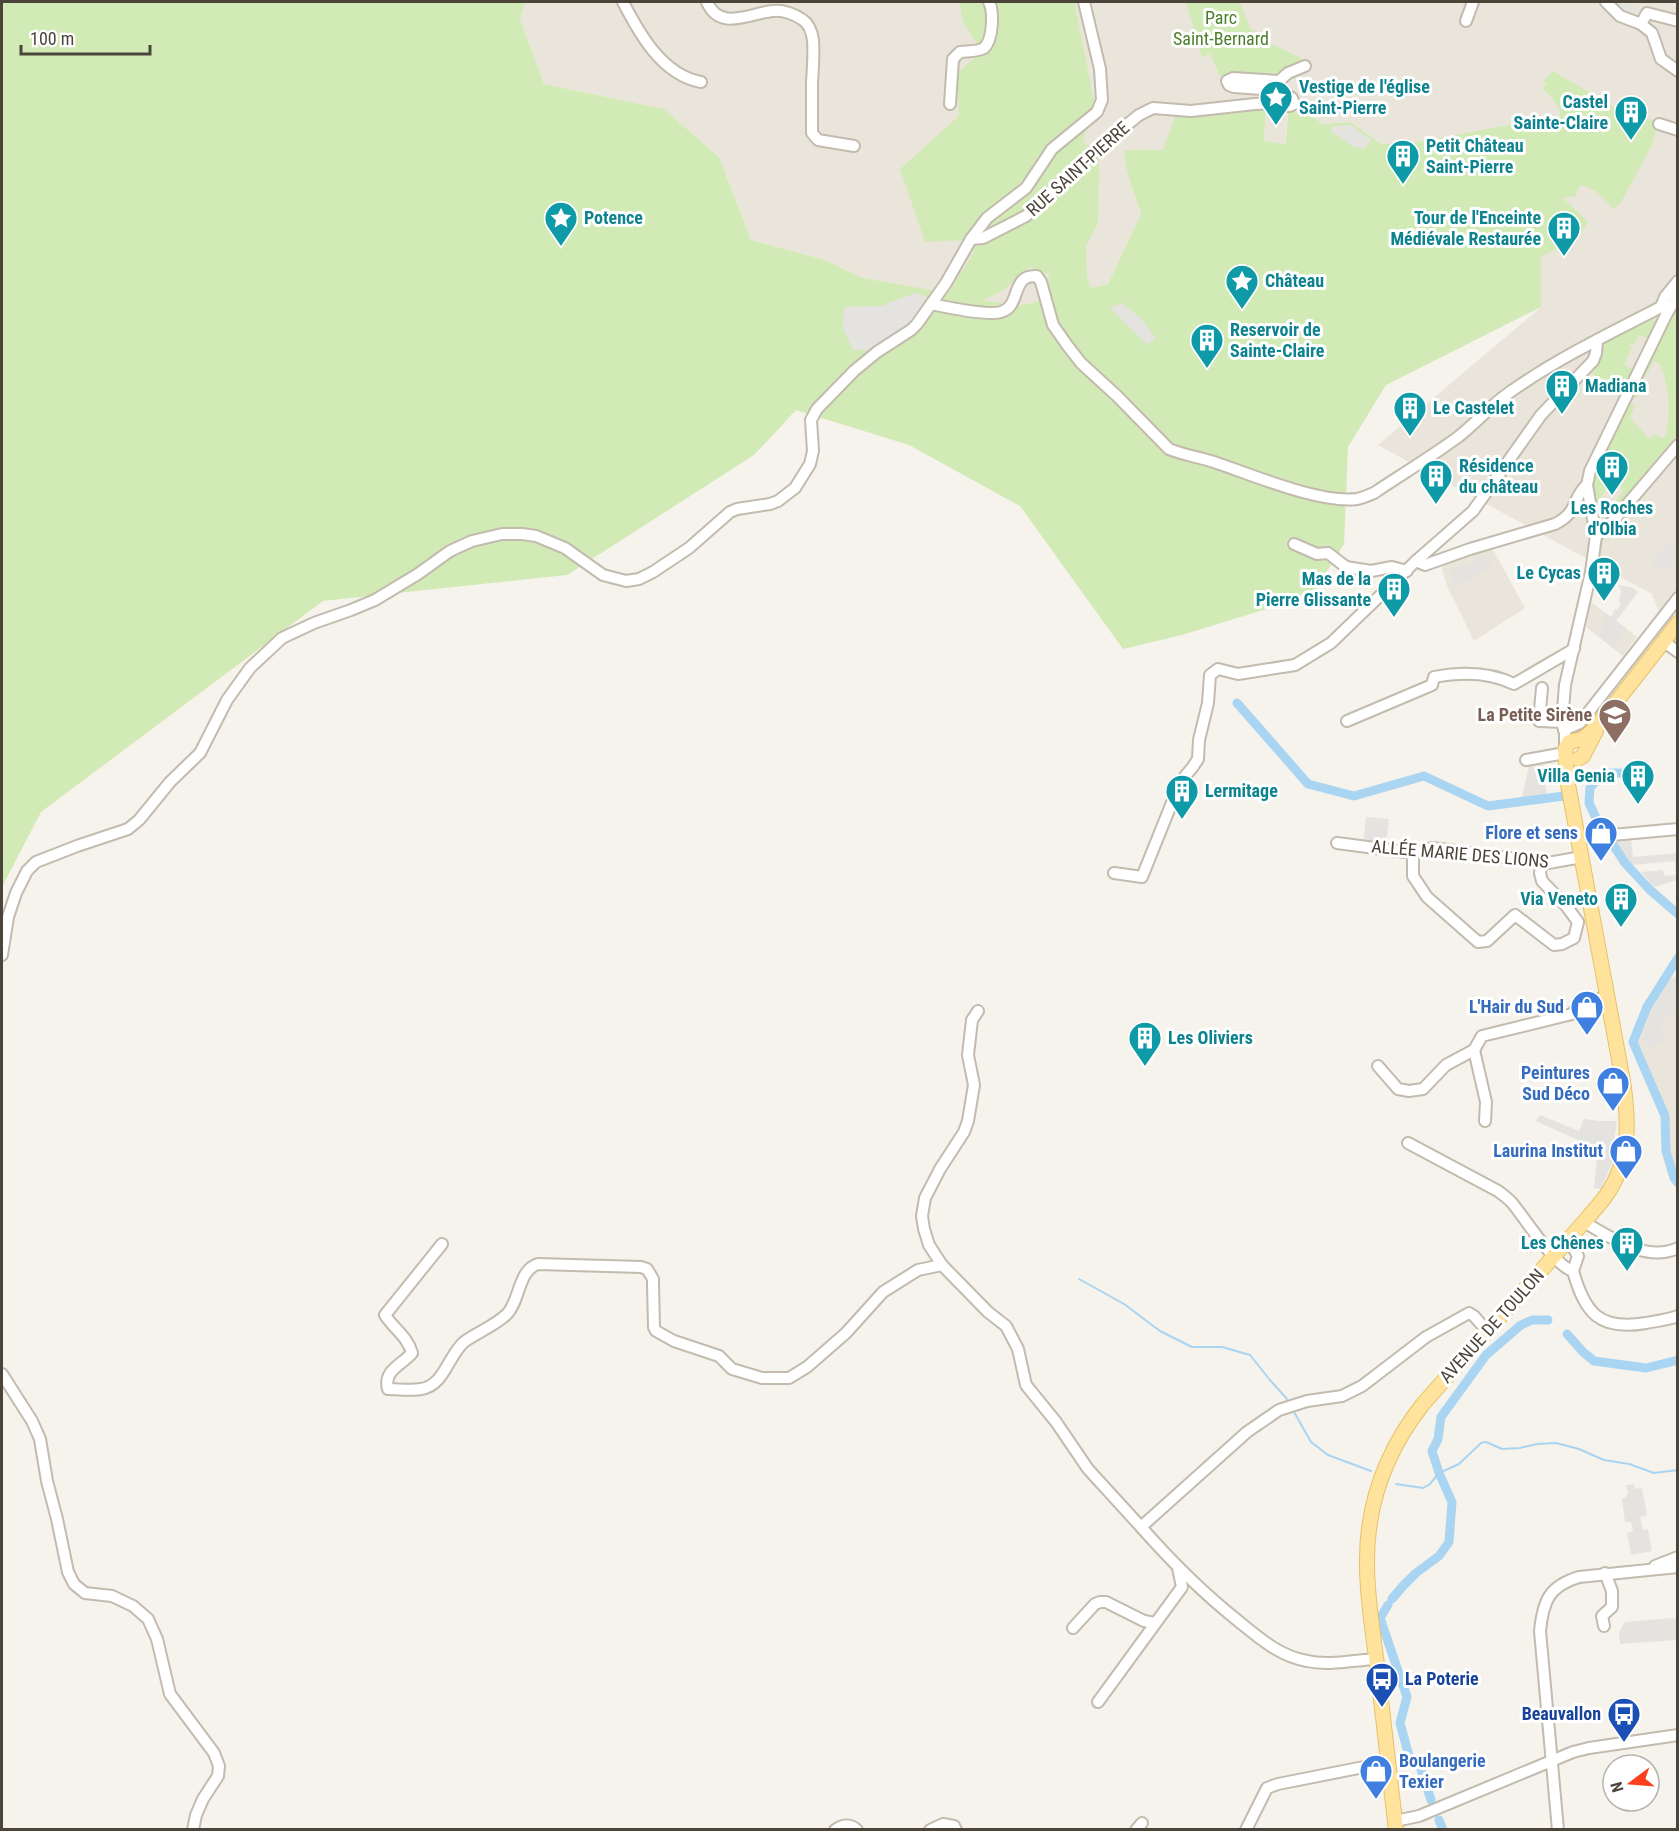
<svg xmlns="http://www.w3.org/2000/svg" width="1679" height="1831" font-family="'Roboto Condensed',sans-serif">
<rect width="100%" height="100%" fill="#f6f3ec"/>
<g fill="#eae5da">
<path d="M525,2H1677V645L1670,640L1652,594L1378,445L1541,307L1407,144H1381L1351,122L1322,124L1315,118L1287,110L1286,144L1264,141L1266,109L1163,150H1125L1127,172L1141,214L1108,284L1017,306L863,278L825,260L751,240L719,157L664,109L544,84L520,20Z"/>
<path d="M1491,546L1525,608L1474,641L1447,586L1442,570L1445,562L1473,552L1474,554Z"/>
<path d="M1591,602L1637,637L1623,656L1586,627Z"/>
<path d="M1677,976V1176L1670,1150V1125L1654,1084L1636,1045L1648,1014L1670,978Z"/>
</g>
<g fill="#d2eab5" fill-rule="evenodd">
<path d="M2,2H525L520,20L544,84L664,109L719,157L751,240L825,260L863,278L948,293L974,252L964,240L925,242L900,169L959,116L957,73L982,52L962,20L960,2H1076L1075,5L1094,100L1083,141L1099,157L1098,223L1086,246L1087,277L1091,288L1108,284L1141,214L1127,172L1124,150H1163L1176,114L1266,108L1264,141L1286,144L1288,109L1315,118L1322,124L1351,122L1381,144H1407L1530,121L1533,118L1556,122L1560,116L1559,108L1554,100L1542,88L1547,83L1544,81L1553,71L1625,114L1659,121L1652,145L1621,202L1614,209C1605,200 1592,184 1579,186L1576,196L1563,198L1588,222L1579,236L1541,257V307L1386,385L1348,447L1344,544L1312,595L1182,635L1123,649L1020,506L909,445L796,410L754,455L567,575L323,601L41,812L2,887ZM1029,267L1049,274L1047,299L1017,306L984,300L1005,289Z"/>
<path d="M1186,2H1240L1250,29L1268,37L1272,44L1301,58L1302,65L1278,79L1253,75L1220,76L1210,54L1202,57Z"/>
<path d="M1677,306V435L1607,519L1613,505L1623,491L1621,487L1608,486L1601,497L1603,512L1599,515L1592,483L1593,475L1629,404L1635,405L1630,418L1649,439L1654,435L1665,438C1671,411 1670,390 1660,364L1654,361L1642,382L1637,398L1632,397Z"/>
<path d="M1655,319L1658,321L1649,339L1639,335L1634,345L1630,343L1629,346L1632,348L1624,365L1634,370L1629,379H1620L1614,383L1606,384L1592,373C1600,363 1599,351 1606,342C1612,334 1645,324 1655,319Z"/>
</g>
<g fill="#e5e3e0">
<path d="M1605,2H1632L1634,7L1644,10L1635,22Z"/>
<path d="M1351,125L1371,140L1364,149L1353,146L1330,131L1333,126Z"/>
<path d="M915,293L930,298L911,327L874,350H853L843,328L844,307L881,306Z"/>
<path d="M1122,303L1141,318L1156,338L1147,345L1110,308Z"/>
<path d="M1667,542L1677,551V554L1664,572L1651,563Z"/>
<path d="M1486,555L1491,566L1455,589L1451,584L1453,583L1449,571L1476,562L1475,558Z"/>
<path d="M1618,585L1631,587L1638,592L1616,621L1626,628L1612,647L1598,636L1601,632L1605,613L1612,617L1614,609L1617,610L1621,603L1619,602L1621,591Z"/>
<path d="M1543,764L1544,773L1543,774L1547,794L1522,798L1529,765Z"/>
<path d="M1366,817L1389,819L1386,844L1374,842L1363,846Z"/>
<path d="M1631,840L1633,857L1677,853V880L1654,887L1641,872L1663,870L1664,876L1676,875L1675,861L1632,865L1615,841Z"/>
<path d="M1677,979L1676,991L1677,995V1013L1659,1023L1667,1039L1650,1048L1646,1041H1641L1651,1013L1670,980Z"/>
<path d="M1540,1115L1579,1131L1584,1119L1599,1121H1617L1612,1155L1615,1157L1601,1189L1594,1188L1598,1149L1536,1121Z"/>
<path d="M1634,1484L1635,1489L1642,1488L1647,1515L1640,1517L1643,1530L1648,1529L1652,1551L1631,1555L1627,1533L1633,1531L1631,1522H1625L1622,1499L1626,1497L1628,1492L1626,1485Z"/>
<path d="M1672,1618L1677,1619V1640L1620,1644L1619,1632L1625,1622Z"/>
</g>
<g fill="none" stroke-linecap="round" stroke-linejoin="round">
<g stroke="#a9d4f2" stroke-width="2">
<path d="M1079,1279L1124,1304L1160,1331L1192,1347H1222L1250,1355L1270,1380L1287,1399"/>
<path d="M1294,1412L1311,1442L1328,1455L1371,1471"/>
<path d="M1396,1484L1423,1488L1430,1484L1439,1473L1459,1464L1481,1443L1486,1442L1502,1449L1520,1448L1537,1444L1556,1443L1579,1449L1604,1460L1629,1464L1654,1473L1678,1470"/>
</g>
<g stroke="#a9d4f2" stroke-width="9">
<path d="M1237,703L1308,784L1354,796L1424,776L1488,806L1564,796"/>
<path d="M1646,776L1623,773H1605L1599,777L1590,788L1589,803L1597,820L1625,863L1650,890L1678,914"/>
<path d="M1678,958L1647,1007L1633,1042L1665,1116L1666,1151L1674,1178L1678,1183"/>
<path d="M1567,1334L1583,1352L1594,1361L1646,1368L1678,1360"/>
<path d="M1392,1599L1402,1587L1416,1573L1439,1556L1449,1542L1452,1502L1439,1473L1432,1451L1438,1439L1441,1417L1486,1355L1521,1325L1532,1320H1548"/>
<path d="M1388,1605L1380,1618L1407,1697L1400,1723L1409,1756L1419,1763L1431,1800"/>
<path d="M1439,1820L1443,1830"/>
</g>
<defs>
<g id="minor">
<path d="M623,2C639,33 662,75 701,82"/>
<path d="M707,2C720,32 750,13 773,11C783,10 795,14 803,20C810,25 812,33 813,40C814,54 813,68 812,82C812,99 812,116 812,133L818,140L854,146"/>
<path d="M1606,2L1620,16L1641,24L1652,33L1661,59L1678,71"/>
<path d="M1466,21L1473,2"/>
<path d="M1641,24L1647,13L1678,21"/>
<path d="M950,104L953,59L960,52C967,51 978,52 984,48C993,40 994,12 989,2"/>
<path d="M1659,124L1678,130"/>
<path d="M971,239L983,238L1026,216L1093,152L1139,115L1153,108L1191,111L1255,104L1272,103L1289,106L1294,104L1292,98L1274,90L1234,87L1229,85L1227,81L1233,78L1279,81L1288,73L1305,66"/>
<path d="M931,304C945,307 990,316 1001,312C1022,306 1010,274 1037,276L1041,282L1053,325L1067,345L1081,363L1117,396L1169,449C1183,455 1199,457 1214,462C1250,474 1320,504 1357,499C1363,498 1369,495 1374,493C1402,474 1431,457 1458,437C1476,423 1491,405 1510,392C1557,359 1610,333 1661,307L1668,311"/>
<path d="M1661,307L1665,297L1678,281"/>
<path d="M1596,536L1613,521L1678,445"/>
<path d="M1294,544L1317,554L1328,553L1346,567L1371,571L1392,567L1407,571"/>
<path d="M1416,561L1473,511L1541,415L1593,361L1596,353L1597,340"/>
<path d="M1663,641L1678,652"/>
<path d="M1542,688L1539,721L1562,722"/>
<path d="M1347,721L1432,685L1434,677C1460,672 1490,672 1514,684L1574,649"/>
<path d="M1564,730L1580,723L1678,598"/>
<path d="M1565,747V733L1562,722L1565,685L1591,572L1596,536L1587,485L1590,471L1668,311L1678,296"/>
<path d="M1526,760L1565,753"/>
<path d="M1579,838L1678,829"/>
<path d="M1337,843L1413,853L1432,848L1548,863L1582,857"/>
<path d="M1413,853V876L1427,897L1478,942L1487,941L1515,915L1554,945L1562,944L1574,938L1578,922L1567,907L1542,881L1540,873L1542,862"/>
<path d="M1114,873L1142,877L1171,805L1186,775L1192,768L1198,759L1199,740L1208,703L1210,675L1218,669L1238,674L1295,665L1331,643L1416,561L1425,565L1470,549L1555,524C1561,521 1567,517 1571,511C1577,501 1578,492 1587,485"/>
<path d="M2,955L8,917L16,893L27,871L36,862L77,846L128,829L139,820L170,782L200,753L227,700L250,668L282,638L314,623L351,610L375,600L418,574L450,551L472,541L502,534H522L536,536L565,548L603,575L626,581L639,579L653,572L689,548L730,512L737,509L770,504L778,501L795,488L810,464L813,451L811,420L817,409L854,371L877,352L911,330L917,324L946,283L971,239L987,218L1026,188L1052,149L1097,112L1102,100L1100,69L1084,2"/>
<path d="M978,1011L972,1020L968,1055L974,1085L968,1121L964,1132L940,1169L925,1198L922,1216L924,1229L929,1245L942,1265L988,1312L1006,1326L1018,1349L1026,1385L1056,1422L1088,1469L1141,1527L1247,1432L1279,1410L1307,1401L1342,1396L1362,1386L1426,1337L1469,1313L1474,1316L1487,1331"/>
<path d="M1474,1050L1486,1102L1485,1121"/>
<path d="M1378,1066L1398,1089L1409,1091L1423,1089L1446,1065L1474,1050L1482,1036L1572,1014L1577,1008L1607,996"/>
<path d="M1408,1143L1498,1191C1503,1195 1509,1199 1513,1204C1526,1220 1555,1266 1573,1271"/>
<path d="M1584,1222C1610,1237 1646,1263 1678,1248"/>
<path d="M1569,1240L1578,1256L1573,1271"/>
<path d="M442,1244L385,1315C393,1328 408,1337 412,1353C402,1365 383,1370 388,1389C399,1389 410,1391 421,1389C444,1386 448,1356 464,1342C477,1332 495,1326 507,1314C520,1301 518,1270 538,1264L641,1267L647,1269L653,1279V1285L654,1327L656,1331L674,1341L719,1356L732,1369L762,1378H789L807,1367L846,1333L883,1292L918,1270L942,1265"/>
<path d="M1573,1271C1585,1313 1599,1331 1646,1323C1656,1321 1668,1320 1678,1316"/>
<path d="M2,1374L32,1421L40,1439L47,1481L57,1519L68,1572L74,1584L85,1593L112,1596L133,1606L148,1619L157,1639L170,1694L214,1753L219,1766L218,1776L203,1799L196,1815L193,1830"/>
<path d="M1141,1527C1171,1561 1202,1592 1237,1620C1259,1638 1279,1656 1307,1661C1329,1666 1354,1660 1376,1659"/>
<path d="M1655,1566L1678,1557"/>
<path d="M1604,1626L1602,1616L1612,1607V1591L1605,1573"/>
<path d="M1073,1628L1095,1604L1100,1602H1106L1144,1621L1155,1623"/>
<path d="M1098,1702L1182,1587L1178,1568"/>
<path d="M1395,1821L1419,1816L1573,1752L1589,1748L1678,1735"/>
<path d="M835,1830C842,1825 850,1823 857,1830"/>
<path d="M930,1830L943,1824L954,1826L956,1830"/>
<path d="M1136,1830L1142,1823"/>
<path d="M1246,1830L1267,1788L1278,1784L1389,1762"/>
<path d="M1558,1830L1540,1631C1543,1601 1549,1586 1579,1577L1678,1567"/>
</g>
<g id="major">
<path d="M1578,759L1583,756L1596,731"/>
<path d="M1396,1830C1390,1775 1383,1720 1377,1665C1373,1632 1367,1598 1367,1565C1366,1505 1386,1451 1423,1404L1584,1222C1591,1214 1598,1206 1605,1197C1631,1161 1629,1122 1623,1081L1567,779L1565,750L1569,742L1582,739L1590,733L1606,715L1678,623"/>
</g>
</defs>
<use href="#minor" stroke="#c2bbae" stroke-width="14"/>
<use href="#major" stroke="#e6c16a" stroke-width="16"/>
<use href="#minor" stroke="#fff" stroke-width="10"/>
<use href="#major" stroke="#ffe39c" stroke-width="14"/>
</g>
<defs>
<symbol id="sight-pin" viewBox="-11 -11 22 30"><path d="M0 17L-7.5 6A9.5 9.5 0 1 1 7.5 6Z" fill="#0f9aa8" stroke="#fff"/><path d="M0-6L1.8-2.2L6-1.7L2.9 1.2L3.7 5.4L0 3.3L-3.7 5.4L-2.9 1.2L-6-1.7L-1.8-2.2Z" fill="#fff"/></symbol>
<symbol id="building-pin" viewBox="-11 -11 22 30"><path d="M0 17L-7.5 6A9.5 9.5 0 1 1 7.5 6Z" fill="#0f9aa8" stroke="#fff"/><path d="M-4-6H4V6H1V3H-1V6H-4ZM-2.5-4.3h1.7v1.8h-1.7ZM.8-4.3h1.7v1.8H.8ZM-2.5-1h1.7V.8h-1.7ZM.8-1h1.7V.8H.8Z" fill="#fff"/></symbol>
<symbol id="school-pin" viewBox="-11 -11 22 30"><path d="M0 17L-7.5 6A9.5 9.5 0 1 1 7.5 6Z" fill="#8d6e63" stroke="#fff"/><path d="M0-5L7-2L0 1L-7-2ZM-4 1L0 2.5L4 1V4Q0 6-4 4Z" fill="#fff"/></symbol>
<symbol id="shop-pin" viewBox="-11 -11 22 30"><path d="M0 17L-7.5 6A9.5 9.5 0 1 1 7.5 6Z" fill="#3f7fe0" stroke="#fff"/><path d="M-5-2.5h2.3a2.7 3.5 0 0 1 5.4 0H5L5.5 6h-11ZM-1.5-2.5h3a1.5 2.3 0 0 0-3 0Z" fill="#fff"/></symbol>
<symbol id="bus-pin" viewBox="-11 -11 22 30"><path d="M0 17L-7.5 6A9.5 9.5 0 1 1 7.5 6Z" fill="#1a4fb4" stroke="#fff"/><path d="M-5-6H5V4H4V6H2V4H-2V6H-4V4H-5ZM-3.5-4V0h7V-4ZM-3.5 1.2v1.5H-2V1.2ZM2 1.2v1.5H3.5V1.2Z" fill="#fff"/></symbol>
</defs>
<g fill-rule="evenodd">
<use href="#sight-pin" x="1257" y="78" width="38" height="52"/>
<use href="#building-pin" x="1612" y="93" width="38" height="52"/>
<use href="#building-pin" x="1384" y="137" width="38" height="52"/>
<use href="#sight-pin" x="542" y="199" width="38" height="52"/>
<use href="#building-pin" x="1545" y="209" width="38" height="52"/>
<use href="#sight-pin" x="1223" y="262" width="38" height="52"/>
<use href="#building-pin" x="1188" y="321" width="38" height="52"/>
<use href="#building-pin" x="1543" y="367" width="38" height="52"/>
<use href="#building-pin" x="1391" y="389" width="38" height="52"/>
<use href="#building-pin" x="1593" y="448" width="38" height="52"/>
<use href="#building-pin" x="1417" y="457" width="38" height="52"/>
<use href="#building-pin" x="1585" y="554" width="38" height="52"/>
<use href="#building-pin" x="1375" y="570" width="38" height="52"/>
<use href="#school-pin" x="1596" y="696" width="38" height="52"/>
<use href="#building-pin" x="1619" y="757" width="38" height="52"/>
<use href="#building-pin" x="1163" y="772" width="38" height="52"/>
<use href="#shop-pin" x="1582" y="814" width="38" height="52"/>
<use href="#building-pin" x="1602" y="880" width="38" height="52"/>
<use href="#shop-pin" x="1568" y="988" width="38" height="52"/>
<use href="#building-pin" x="1126" y="1019" width="38" height="52"/>
<use href="#shop-pin" x="1594" y="1064" width="38" height="52"/>
<use href="#shop-pin" x="1607" y="1132" width="38" height="52"/>
<use href="#building-pin" x="1608" y="1224" width="38" height="52"/>
<use href="#bus-pin" x="1363" y="1660" width="38" height="52"/>
<use href="#bus-pin" x="1605" y="1695" width="38" height="52"/>
<use href="#shop-pin" x="1357" y="1752" width="38" height="52"/>
</g>
<g text-anchor="middle" stroke-width="6" stroke-linejoin="round" paint-order="stroke">
<g font-size="18" fill="#4a7f2a" stroke="#fff">
<text x="1221" y="24">Parc<tspan x="1221" dy="21">Saint-Bernard</tspan></text>
</g>
<g font-size="18" font-weight="bold" fill="#0d838f" stroke="#fff" text-anchor="start">
<text x="1299" y="93">Vestige de l'église<tspan x="1299" dy="21">Saint-Pierre</tspan></text>
<text x="1608" y="108" text-anchor="end">Castel<tspan x="1608" dy="21">Sainte-Claire</tspan></text>
<text x="1426" y="152">Petit Château<tspan x="1426" dy="21">Saint-Pierre</tspan></text>
<text x="584" y="224">Potence</text>
<text x="1541" y="224" text-anchor="end">Tour de l'Enceinte<tspan x="1541" dy="21">Médiévale Restaurée</tspan></text>
<text x="1265" y="287">Château</text>
<text x="1230" y="336">Reservoir de<tspan x="1230" dy="21">Sainte-Claire</tspan></text>
<text x="1585" y="392">Madiana</text>
<text x="1433" y="414">Le Castelet</text>
<text x="1459" y="472">Résidence<tspan x="1459" dy="21">du château</tspan></text>
<text x="1612" y="514" text-anchor="middle">Les Roches<tspan x="1612" dy="21">d'Olbia</tspan></text>
<text x="1581" y="579" text-anchor="end">Le Cycas</text>
<text x="1371" y="585" text-anchor="end">Mas de la<tspan x="1371" dy="21">Pierre Glissante</tspan></text>
<text x="1615" y="782" text-anchor="end">Villa Genia</text>
<text x="1205" y="797">Lermitage</text>
<text x="1598" y="905" text-anchor="end">Via Veneto</text>
<text x="1168" y="1044">Les Oliviers</text>
<text x="1604" y="1249" text-anchor="end">Les Chênes</text>
</g>
<g font-size="18" fill="#4b4439" stroke="#fff">
<text transform="translate(1078 169) rotate(-42)" y="6">RUE SAINT-PIERRE</text>
<text transform="translate(1460 854) rotate(5)" y="6">ALLÉE MARIE DES LIONS</text>
<text transform="translate(1492 1326) rotate(-48)" y="6">AVENUE DE TOULON</text>
</g>
<g font-size="18" font-weight="bold" fill="#785e54" stroke="#fff" text-anchor="end">
<text x="1592" y="721">La Petite Sirène</text>
</g>
<g font-size="18" font-weight="bold" fill="#366cbe" stroke="#fff" text-anchor="end">
<text x="1578" y="839">Flore et sens</text>
<text x="1564" y="1013">L'Hair du Sud</text>
<text x="1590" y="1079">Peintures<tspan x="1590" dy="21">Sud Déco</tspan></text>
<text x="1603" y="1157">Laurina Institut</text>
<text x="1399" y="1767" text-anchor="start">Boulangerie<tspan x="1399" dy="21">Texier</tspan></text>
</g>
<g font-size="18" font-weight="bold" fill="#164399" stroke="#fff" text-anchor="start">
<text x="1405" y="1685">La Poterie</text>
<text x="1601" y="1720" text-anchor="end">Beauvallon</text>
</g>
</g>
<rect width="1679" height="1831" fill="none" stroke="#4b4439" stroke-width="6"/>
<g transform="translate(1631 1783) rotate(254)"><circle r="28" fill="#ffffff" stroke="#b7b4b0" stroke-width="1.5"/>
<path d="M0-4.5L10 22L0 15L-10 22Z" fill="#fc3f1d"/>
<text y="-9" font-size="16" font-weight="bold" text-anchor="middle" fill="#4b4439">N</text>
</g>
<path d="M21 45v9h129v-9" fill="none" stroke="#4b4439" stroke-width="3"/>
<text x="30" y="45" font-size="18" fill="#4b4439" stroke="#ffffff" stroke-width="4.5" paint-order="stroke">100 m</text>
</svg>
